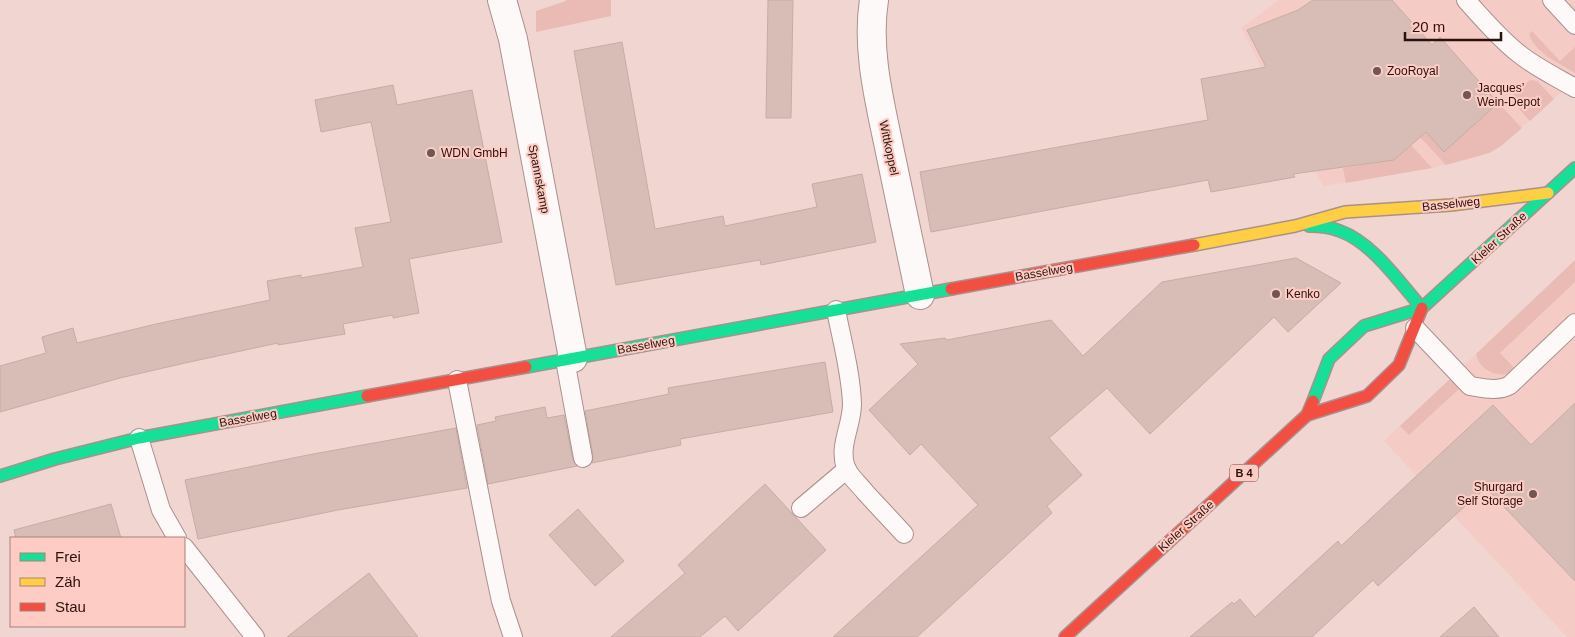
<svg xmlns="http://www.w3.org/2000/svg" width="1575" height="637" font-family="Helvetica,sans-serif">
<rect width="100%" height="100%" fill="#f0d5d1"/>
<g fill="#f5ccc5">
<path d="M1279,0H1575V80L1501,146L1489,153L1473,158L1432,168L1323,186L1241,28Z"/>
<path d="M1575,260V637H1567L1384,441Z"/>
</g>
<g fill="#eabbb4">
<path d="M567,0H611V16L536,32V11L563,2Z"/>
<path d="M1532,31L1560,61L1575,47V73C1559,63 1535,53 1529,34Z"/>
<path d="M1530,80L1537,81L1554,99L1530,121L1509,98Z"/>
<path d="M1498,103L1522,128L1501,146L1489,153L1446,165L1420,137L1426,132L1444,151Z"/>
<path d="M1411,145L1432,168L1346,183L1343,168L1394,160Z"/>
<path d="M1575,260V282L1500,353L1517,371C1501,379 1480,373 1476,354Z"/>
<path d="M1450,379L1460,388L1409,435L1400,426Z"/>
</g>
<g fill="#d7bdb5" stroke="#c5ada4">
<path d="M768,0H793L791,118H766Z"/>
<path d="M1313,0H1392L1432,45L1440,37L1498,103L1444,152L1426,132L1394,160L1293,174L1295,177L1211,192L1208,180L931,232L920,172L1208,120L1201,79L1266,67L1247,30L1298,10Z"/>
<path d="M622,42L655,229L723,216L725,226L817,207L812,184L862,174L876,242L761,265L760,260L616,285L574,51Z"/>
<path d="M393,85L397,105L472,90L502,242L409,259L419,313L393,318V315L343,324L345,334L278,345V343L185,363L120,378L0,412V366L46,353L42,337L73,328L77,343L156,324L270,300L267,281L301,275V278L363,267L355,228L391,222L371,122L321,132L315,100Z"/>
<path d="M1296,258L1341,283L1288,332L1274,317L1150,434L1107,388L1049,438L1082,475L1047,506L1052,513L917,637H833L978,505L921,444L910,455L869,410L918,364L900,344L945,338L947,340L1051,320L1083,356L1162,282Z"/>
<path d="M825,362L833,412L680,439L681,445L592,463L593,456L585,411L669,394L668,388Z"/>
<path d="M1575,403V581L1486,488L1464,507L1378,586L1373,580L1312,637H1190L1232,602L1234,604L1240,599L1255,617L1338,541L1341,546L1493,405L1531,445Z"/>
<path d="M545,407L547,418L564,415L573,460L577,466L488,484L477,425L496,421L495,417Z"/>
<path d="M456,428L467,488L338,510L198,539L185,480L308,455Z"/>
<path d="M765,484L826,550L738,631L725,616L700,637H611L685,573L678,565Z"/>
<path d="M111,504L121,538H16L14,530Z"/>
<path d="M578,509L624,561L595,586L549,535Z"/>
<path d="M369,573L418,637H287Z"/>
<path d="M1474,607L1499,637H1440Z"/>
</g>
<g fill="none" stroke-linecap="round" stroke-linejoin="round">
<defs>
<g id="lane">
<path d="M1466,0C1482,18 1499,38 1518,53C1535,67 1556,77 1575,88"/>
<path d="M1552,0L1575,25"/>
<path d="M836,310C842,341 851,373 852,404C852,426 838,446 846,468C850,477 859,484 865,492C878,506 891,520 904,534"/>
<path d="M1415,328L1470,386C1483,388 1498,392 1510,385L1575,323"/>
<path d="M565,360L583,458"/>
<path d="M457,380L495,573L501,601L513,637"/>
<path d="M139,438L161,510L177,538"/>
<path d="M801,508L847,469"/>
<path d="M184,547L255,637"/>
</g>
<g id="street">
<path d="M502,0L513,39L573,358"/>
<path d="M874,0C866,50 880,103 890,152C900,199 910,247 920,295"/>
</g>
<g id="fast">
<path d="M1309,226C1319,226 1330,227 1340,231C1373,243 1399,282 1422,308"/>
<path d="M526,367L951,289"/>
<path d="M1313,401L1329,359L1364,326L1422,308L1575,168"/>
<path d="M0,476L55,459L139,438L367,396"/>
</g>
<path id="slow" d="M1194,245L1295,226L1345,212L1451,205L1548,193"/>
<g id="jam">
<path d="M951,289L1194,245"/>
<path d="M367,396L526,367"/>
<path d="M1307,415L1367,396L1399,365L1422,308"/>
<path d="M1065,637L1307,415L1313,401"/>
</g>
</defs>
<use href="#lane" stroke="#aa908d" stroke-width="20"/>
<use href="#street" stroke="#aa908d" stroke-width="30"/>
<use href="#fast" stroke="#aa908d" stroke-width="14"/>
<use href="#slow" stroke="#aa908d" stroke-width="14"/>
<use href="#jam" stroke="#aa908d" stroke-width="14"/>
<use href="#lane" stroke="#fdf9f8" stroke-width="18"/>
<use href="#street" stroke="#fdf9f8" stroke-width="28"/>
<use href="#fast" stroke="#16e098" stroke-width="11"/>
<use href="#slow" stroke="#ffcf43" stroke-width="11"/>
<use href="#jam" stroke="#f24e42" stroke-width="11"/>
</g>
<g fill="#715652" stroke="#fdccc4" stroke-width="2">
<circle cx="1377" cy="71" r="5"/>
<circle cx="1467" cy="95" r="5"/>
<circle cx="431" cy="153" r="5"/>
<circle cx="1276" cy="294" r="5"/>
<circle cx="1533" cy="494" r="5"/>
</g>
<g text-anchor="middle" stroke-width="4" stroke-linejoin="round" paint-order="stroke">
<rect fill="#fdccc4" stroke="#6b4944" stroke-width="1" x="1230" y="464.5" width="28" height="17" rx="4"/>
<g font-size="11" font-weight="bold" fill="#2d110d">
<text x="1244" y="477">B 4</text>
</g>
<g font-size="12" fill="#2d110d" stroke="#fdccc4" text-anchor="start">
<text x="1387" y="75">ZooRoyal</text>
<text x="1477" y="92">Jacques’<tspan x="1477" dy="14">Wein-Depot</tspan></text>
<text x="441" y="157">WDN GmbH</text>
<text x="1286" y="298">Kenko</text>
<text x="1523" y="491" text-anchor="end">Shurgard<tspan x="1523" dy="14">Self Storage</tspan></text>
</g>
<g font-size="12" fill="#2d110d" stroke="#fdccc4">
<text transform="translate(889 148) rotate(78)" y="4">Wittkoppel</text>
<text transform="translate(539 179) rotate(79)" y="4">Spannskamp</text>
<text transform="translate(1451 204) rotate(-6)" y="4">Basselweg</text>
<text transform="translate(1499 238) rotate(-43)" y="4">Kieler Straße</text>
<text transform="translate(1044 272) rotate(-10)" y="4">Basselweg</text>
<text transform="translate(646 345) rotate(-10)" y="4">Basselweg</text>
<text transform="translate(248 418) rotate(-10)" y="4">Basselweg</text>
<text transform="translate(1186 526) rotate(-42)" y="4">Kieler Straße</text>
</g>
</g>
<rect x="10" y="537" width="175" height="90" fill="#fdccc4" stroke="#aa817b"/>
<rect x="20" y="553" width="25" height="8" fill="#16e098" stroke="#aa817b"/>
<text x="55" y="562" font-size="15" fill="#2d110d">Frei</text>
<rect x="20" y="578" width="25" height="8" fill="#ffcf43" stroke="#aa817b"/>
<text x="55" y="587" font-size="15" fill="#2d110d">Zäh</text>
<rect x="20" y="603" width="25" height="8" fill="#f24e42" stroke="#aa817b"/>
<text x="55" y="612" font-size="15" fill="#2d110d">Stau</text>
<path d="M1405 32v8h96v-8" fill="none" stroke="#2d110d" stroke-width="2.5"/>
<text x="1412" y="32" font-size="15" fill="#2d110d" stroke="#fdccc4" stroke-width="4" paint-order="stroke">20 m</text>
</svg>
